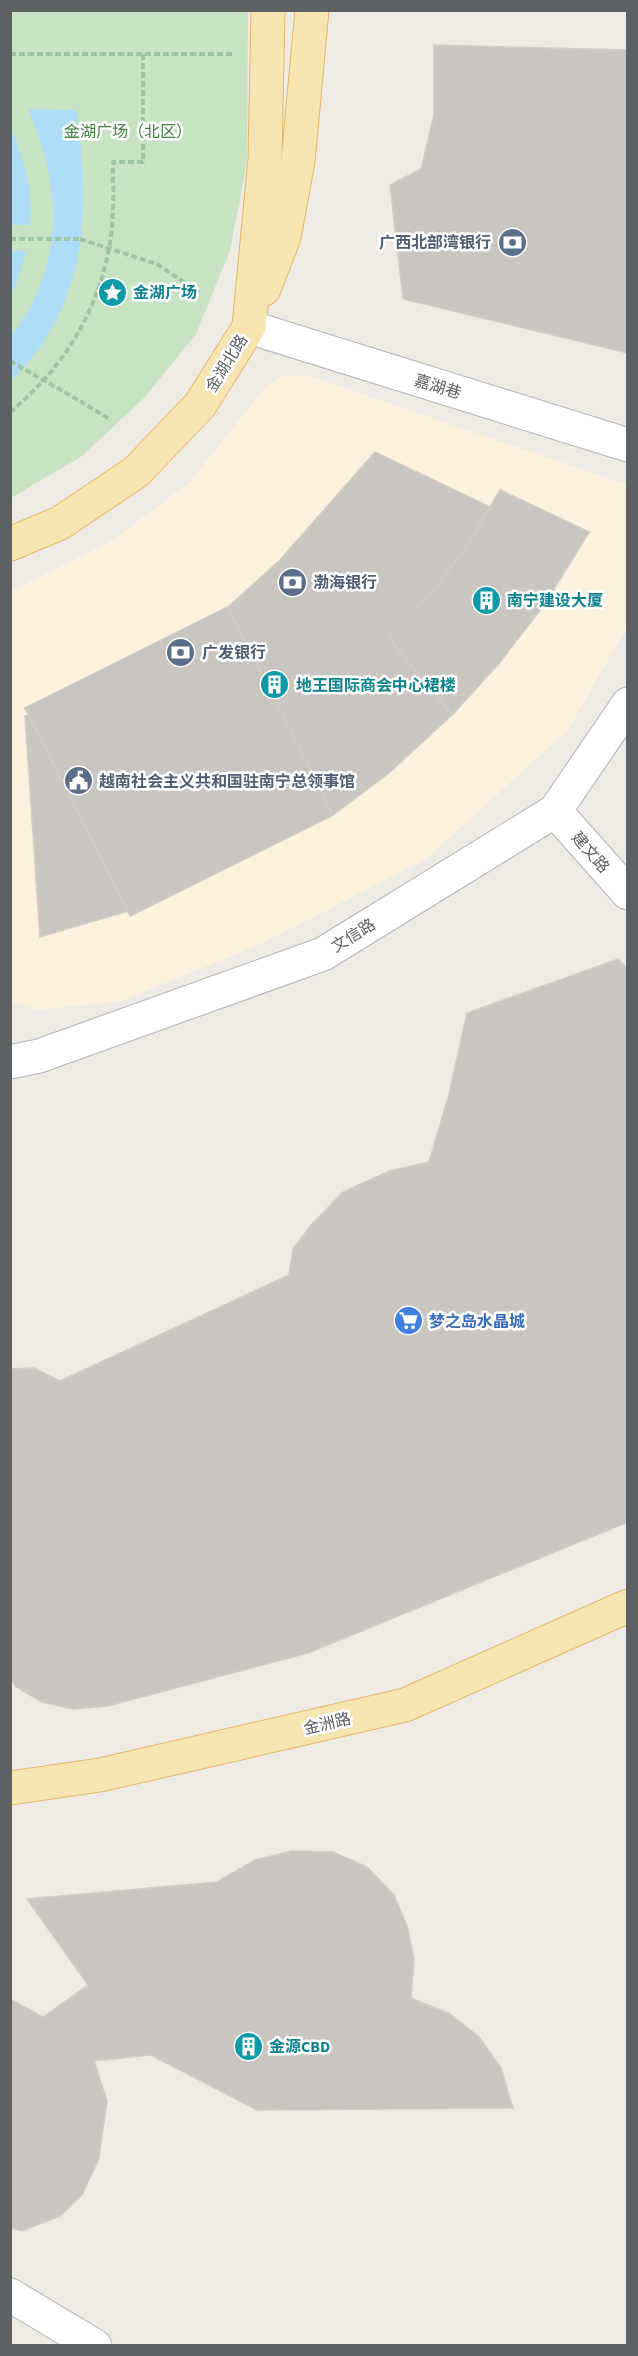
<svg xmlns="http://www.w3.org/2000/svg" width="638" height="2356" font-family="'Source Sans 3','Noto Sans SC',sans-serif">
<rect width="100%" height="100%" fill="#eeebe5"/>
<path fill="#fbf1de" d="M283,375L310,376L627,485V627L568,730L425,860L261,944L121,1001L37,1010L11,1001V591L111,541L190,482L265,387Z"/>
<path fill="#c7e3c4" d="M10,11H248L247,162L230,250L196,334L145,397L82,456L11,498Z"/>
<g fill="#adddf7">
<path d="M28,109L76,110C92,211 87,306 11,381C10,370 7,344 12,335C15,329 21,323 25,316C31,306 37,294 41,283C63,223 53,166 28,109Z"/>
<path d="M10,126C24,158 33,190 30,225H11Z"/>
<path d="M11,251H26L19,276L11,295Z"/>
</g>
<g fill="#c9c6c2" stroke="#d2ccc4" stroke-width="1.5">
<path d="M434,45L628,50V353L403,299L390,185L421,169L434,115Z"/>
<path d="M375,452L490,507L500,490L589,532L544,605L500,662L452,715L389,773L333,815L130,916L128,911L40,937L25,716L29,715L25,708L228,607L279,561Z"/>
<path d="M500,490L589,532L544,605L500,662L452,715L389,638L429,596L469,543Z"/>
<path d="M228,607L333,815L130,916L25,708Z"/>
<path d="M618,959L628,969V1522L308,1653L108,1706L73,1709L42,1702L16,1687L10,1678V1369L34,1368L60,1381L289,1275L293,1249L311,1225L343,1192L389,1171L429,1162L449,1094L467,1013Z"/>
<path d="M292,1851L333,1852L367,1867L394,1895L407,1926L414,1959L411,1998L450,2014L479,2037L501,2068L513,2108L257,2110L151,2055L94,2061L107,2101L99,2158L82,2195L60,2216L22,2231L10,2228V1999L43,2017L88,1985L27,1899L217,1882L255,1860Z"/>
</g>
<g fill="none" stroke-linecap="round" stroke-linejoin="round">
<defs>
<g id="minor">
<path d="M249,327L628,445"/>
<path d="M555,811L628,893"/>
<path d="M10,1062L39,1056L323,954L555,811L628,704"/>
<path d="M10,2295L95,2346"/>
</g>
<g id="major">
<path d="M264,289L284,237L298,161L312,10"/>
<path d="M10,544L60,523L136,472L200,405L249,327L265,159L268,10"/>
<path d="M10,1788L100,1775L405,1705L628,1606"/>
</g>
</defs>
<use href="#minor" stroke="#b0b3b6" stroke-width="35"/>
<use href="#major" stroke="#e4b569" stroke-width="35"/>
<g stroke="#9ec3a5" stroke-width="4" stroke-dasharray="6 3" stroke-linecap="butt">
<path d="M10,54H232"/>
<path d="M10,239H80"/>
<path d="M157,264L200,293"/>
<path d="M80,401L111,420"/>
<path d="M10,412C67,366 105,300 112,227C114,205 113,183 113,162H143V54"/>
</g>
<use href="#minor" stroke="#fff" stroke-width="33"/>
<use href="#major" stroke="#f7e5b1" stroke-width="33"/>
<g stroke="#9ec3a5" stroke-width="4" stroke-dasharray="6 3" stroke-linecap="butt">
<path d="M80,239L157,264"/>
<path d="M10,361L80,401"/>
</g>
</g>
<defs>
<symbol id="bank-disc" viewBox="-11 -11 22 22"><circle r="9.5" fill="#5c6f8a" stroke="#fff"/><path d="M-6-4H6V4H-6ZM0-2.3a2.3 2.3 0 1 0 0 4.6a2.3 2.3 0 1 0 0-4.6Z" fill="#fff"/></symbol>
<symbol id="sight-disc" viewBox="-11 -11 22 22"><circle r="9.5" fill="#0f9aa8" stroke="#fff"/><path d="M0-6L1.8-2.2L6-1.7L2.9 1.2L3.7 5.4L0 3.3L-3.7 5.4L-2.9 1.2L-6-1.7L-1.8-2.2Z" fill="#fff"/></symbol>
<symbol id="building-disc" viewBox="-11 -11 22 22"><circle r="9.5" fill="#0f9aa8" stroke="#fff"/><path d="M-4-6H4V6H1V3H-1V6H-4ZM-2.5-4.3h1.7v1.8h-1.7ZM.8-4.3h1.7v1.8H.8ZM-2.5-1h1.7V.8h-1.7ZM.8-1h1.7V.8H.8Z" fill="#fff"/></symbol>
<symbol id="civic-disc" viewBox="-11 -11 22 22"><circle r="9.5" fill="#5c6f8a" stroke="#fff"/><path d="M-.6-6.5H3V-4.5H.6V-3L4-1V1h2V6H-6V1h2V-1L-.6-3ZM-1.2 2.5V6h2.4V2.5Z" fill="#fff"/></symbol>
<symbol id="supermarket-disc" viewBox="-11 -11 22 22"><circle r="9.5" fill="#3f7fe0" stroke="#fff"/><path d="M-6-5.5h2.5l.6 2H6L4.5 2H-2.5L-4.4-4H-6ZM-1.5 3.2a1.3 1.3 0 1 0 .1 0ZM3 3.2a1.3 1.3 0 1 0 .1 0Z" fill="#fff"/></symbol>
</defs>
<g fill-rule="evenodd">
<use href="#bank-disc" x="496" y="226" width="33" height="33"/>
<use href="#sight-disc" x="96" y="276" width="33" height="33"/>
<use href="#bank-disc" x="276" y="566" width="33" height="33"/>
<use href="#building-disc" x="470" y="584" width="33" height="33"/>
<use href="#bank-disc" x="164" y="636" width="33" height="33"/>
<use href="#building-disc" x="258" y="668" width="33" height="33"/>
<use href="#civic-disc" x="62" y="764" width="33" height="33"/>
<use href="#supermarket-disc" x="392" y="1304" width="33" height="33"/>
<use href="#building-disc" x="232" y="2030" width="33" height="33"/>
</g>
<g text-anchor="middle" stroke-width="5" stroke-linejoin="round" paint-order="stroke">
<g font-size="16" fill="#41823e" stroke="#fff">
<text x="128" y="137">金湖广场（北区）</text>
</g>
<g font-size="16" font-weight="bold" fill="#4e5e75" stroke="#fff" text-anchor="start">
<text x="491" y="248" text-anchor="end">广西北部湾银行</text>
<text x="313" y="588">渤海银行</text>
<text x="202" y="658">广发银行</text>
<text x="99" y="787">越南社会主义共和国驻南宁总领事馆</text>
</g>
<g font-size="16" font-weight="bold" fill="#0d838f" stroke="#fff" text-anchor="start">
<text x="133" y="298">金湖广场</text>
<text x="507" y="606">南宁建设大厦</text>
<text x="296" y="691">地王国际商会中心裙楼</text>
<text x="269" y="2052">金源CBD</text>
</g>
<g font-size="16" fill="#5d6164" stroke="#fff">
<text transform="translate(226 363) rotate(-58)" y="6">金湖北路</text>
<text transform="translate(438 386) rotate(17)" y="6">嘉湖巷</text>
<text transform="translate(591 852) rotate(49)" y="6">建文路</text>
<text transform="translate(353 935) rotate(-32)" y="6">文信路</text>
<text transform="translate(327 1723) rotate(-13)" y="6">金洲路</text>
</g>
<g font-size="16" font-weight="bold" fill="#366cbe" stroke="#fff" text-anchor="start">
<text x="429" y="1327">梦之岛水晶城</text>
</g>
</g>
<rect width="638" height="2356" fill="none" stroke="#5d6164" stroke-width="24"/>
</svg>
